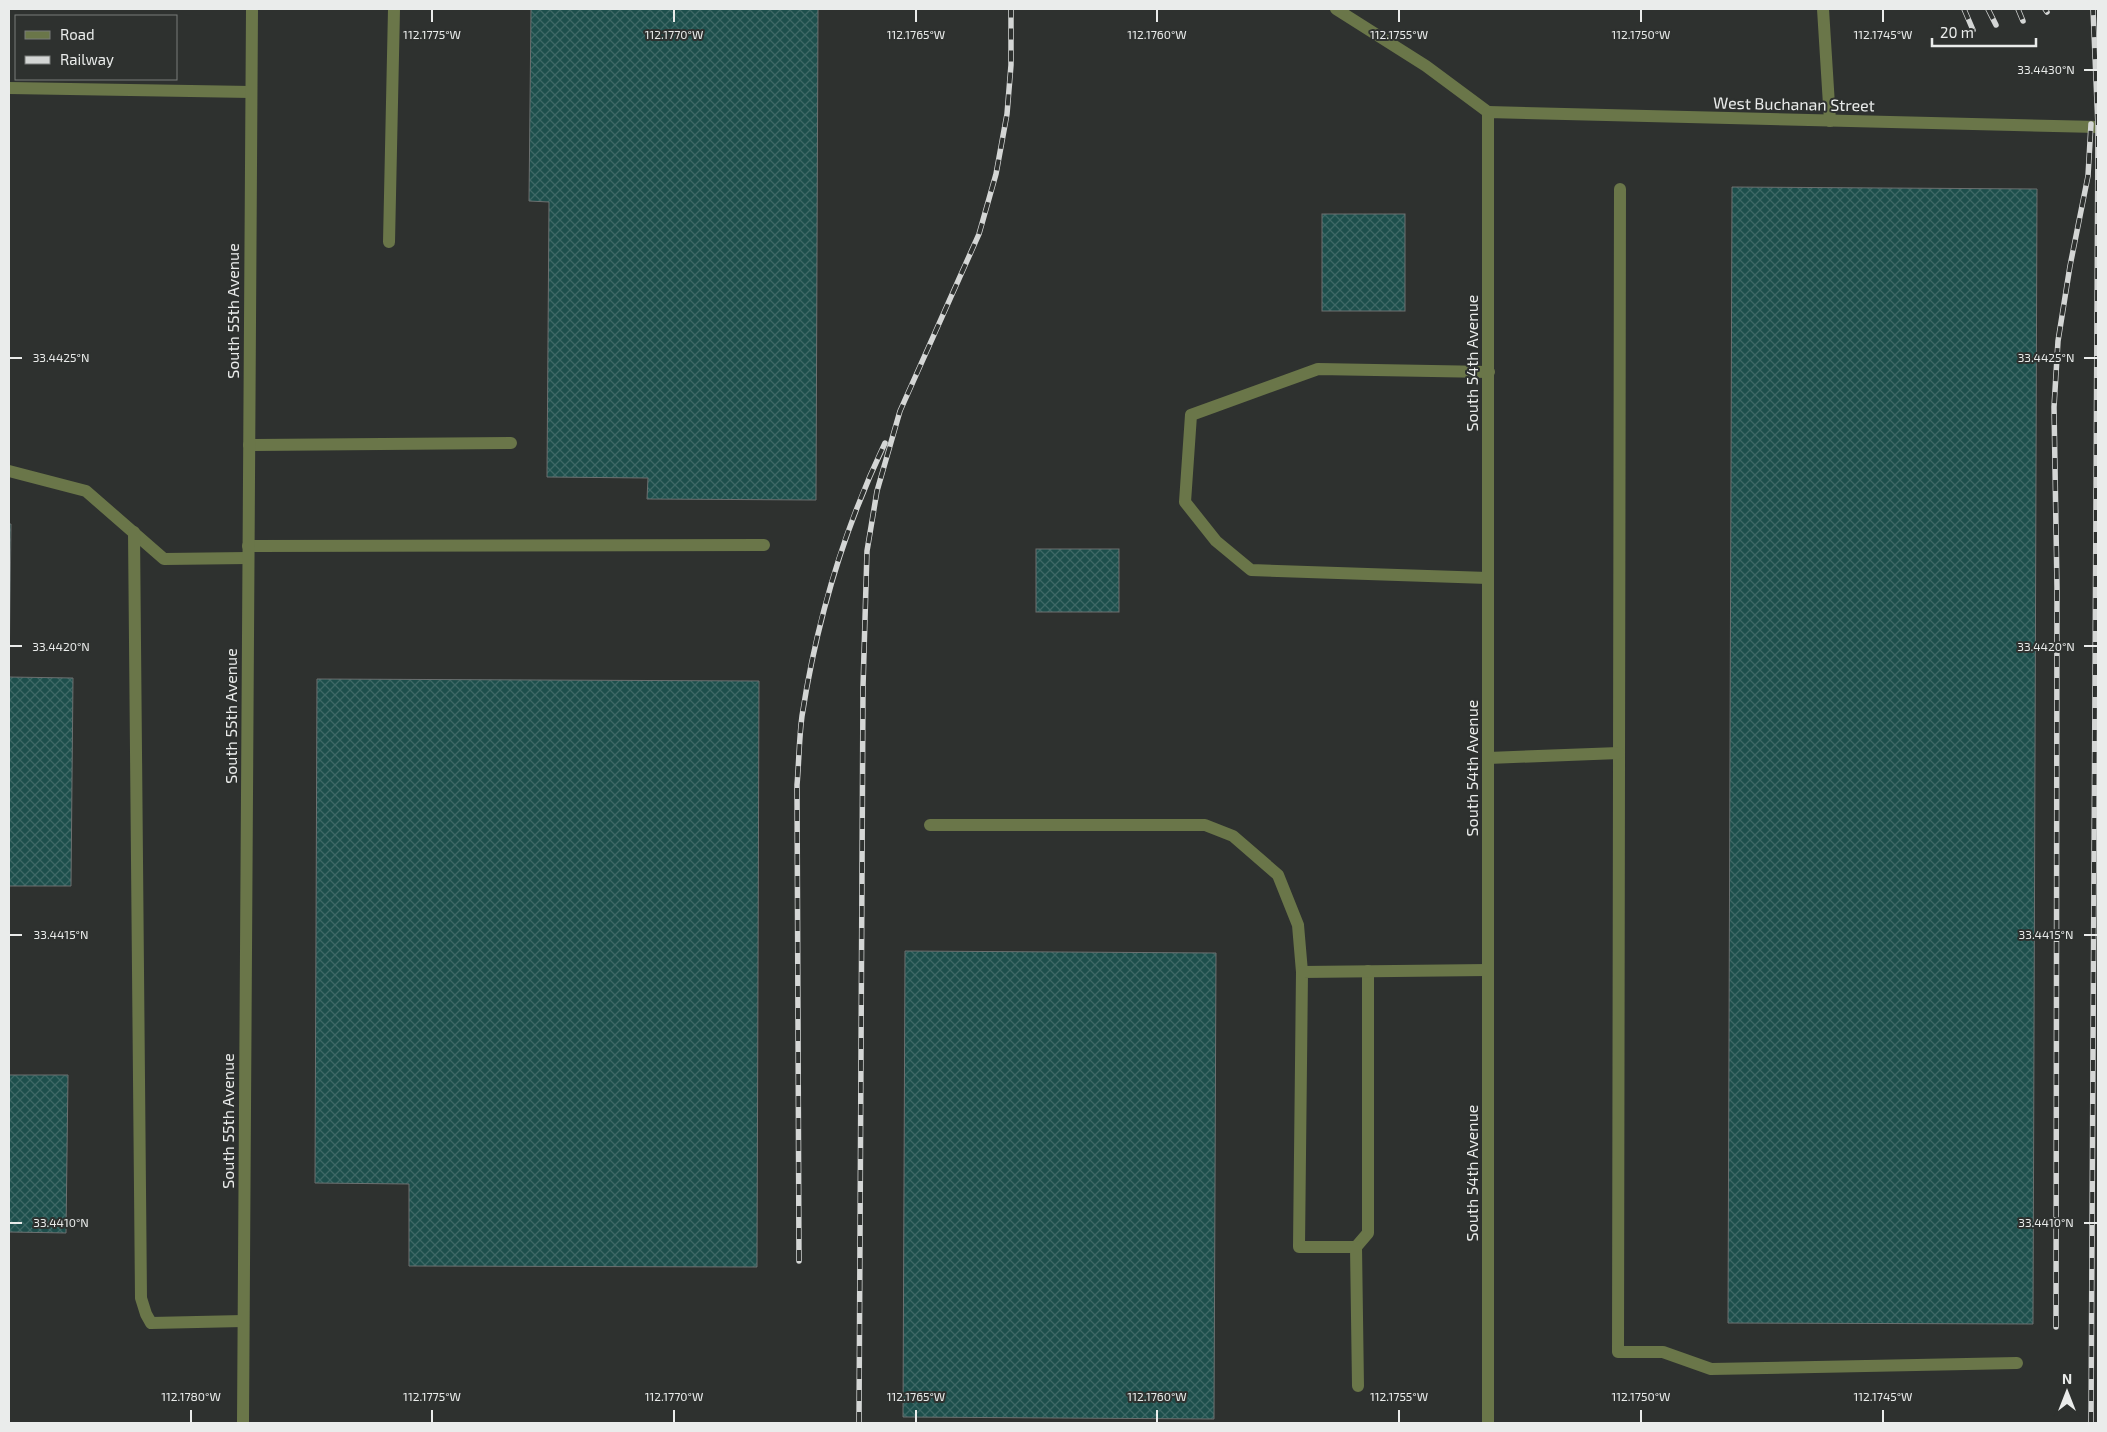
<svg xmlns="http://www.w3.org/2000/svg" width="2107" height="1432" font-family="'Exo 2',sans-serif">
<defs>
<pattern id="building-cross-hatch" width="8" height="8" patternUnits="userSpaceOnUse" patternTransform="scale(1.25)"><rect width="8" height="8" fill="#1d4f4c"/><path d="M0 0l8 8M0 8l8-8" fill="none" stroke="#3e6866"/></pattern>
</defs>
<rect width="100%" height="100%" fill="#2e312f"/>
<g fill="url(#building-cross-hatch)" stroke="#6c7070">
<path d="M531,9H818L816,500L647,499L648,478L547,477L549,202L529,201Z"/>
<path d="M1732,187L2037,189L2033,1324L1728,1323Z"/>
<rect x="1322" y="214" width="83" height="97"/>
<path d="M9,524H11L9,677L73,678L71,886H9Z"/>
<rect x="1036" y="549" width="83" height="63"/>
<path d="M317,679L759,681L757,1267L409,1266V1184L315,1183Z"/>
<path d="M905,951L1216,953L1214,1419L903,1417Z"/>
<path d="M9,1075H68L66,1233L9,1232Z"/>
</g>
<g fill="none" stroke-linecap="round" stroke-linejoin="round">
<g stroke="#6a7649" stroke-width="12">
<path d="M1336,9L1426,66L1488,112"/>
<path d="M1823,9L1830,121"/>
<path d="M1620,189L1618,1352H1663L1711,1369L2017,1363"/>
<path d="M389,242L394,9"/>
<path d="M249,445L511,443"/>
<path d="M9,471L86,491L164,559L248,558"/>
<path d="M134,532L141,1298L146,1314L151,1323L243,1321"/>
<path d="M248,546L764,545"/>
<path d="M1488,578L1251,570L1216,541L1185,502L1191,415L1318,369L1489,372"/>
<path d="M1488,758L1619,753"/>
<path d="M930,825H1205L1233,836L1278,875L1298,925L1302,972"/>
<path d="M1356,1247L1368,1233V971"/>
<path d="M1358,1386L1356,1247H1299L1302,972L1488,970"/>
</g>
<g stroke="#6a7649" stroke-width="12">
<path d="M9,88L251,92"/>
<path d="M243,1423L252,9"/>
<path d="M1488,1423V112L2098,127"/>
</g>
<defs>
<g id="rail">
<path d="M1964,9L1973,30"/>
<path d="M1988,9L1996,25"/>
<path d="M2018,9L2023,21"/>
<path d="M2045,9L2047,12"/>
<path d="M799,1261L797,785C799,762 799,739 802,716C817,619 843,531 885,443"/>
<path d="M2056,1327L2057,588L2054,407L2058,341L2070,266L2088,176L2091,124"/>
<path d="M859,1423L863,687L867,551L877,491L900,411L979,234L996,174L1007,114L1011,65V9"/>
<path d="M2091,1423L2098,127L2093,9"/>
</g>
</defs>
<use href="#rail" stroke="#d4d6d5" stroke-width="5.5"/>
<use href="#rail" stroke="#2e312f" stroke-width="4" stroke-dasharray="11" stroke-linecap="butt"/>
</g>
<path fill="none" stroke="#eaeceb" stroke-width="2" d="M432,10V22M674,10V22M916,10V22M1157,10V22M1399,10V22M1641,10V22M1883,10V22M2084,70H2097M10,358H22M2084,358H2097M10,646H22M2084,646H2097M10,935H22M2084,935H2097M10,1223H22M2084,1223H2097M191,1410V1422M432,1410V1422M674,1410V1422M916,1410V1422M1157,1410V1422M1399,1410V1422M1641,1410V1422M1883,1410V1422"/>
<g text-anchor="middle" stroke-width="4" stroke-linejoin="round" paint-order="stroke">
<g font-size="16" fill="#eaeceb" stroke="#2e312f">
<text transform="translate(1794 104) rotate(1)" y="6">West Buchanan Street</text>
<text transform="translate(233 311) rotate(-90)" y="6">South 55th Avenue</text>
<text transform="translate(1472 363) rotate(-90)" y="6">South 54th Avenue</text>
<text transform="translate(231 716) rotate(-90)" y="6">South 55th Avenue</text>
<text transform="translate(1472 768) rotate(-90)" y="6">South 54th Avenue</text>
<text transform="translate(228 1121) rotate(-90)" y="6">South 55th Avenue</text>
<text transform="translate(1472 1173) rotate(-90)" y="6">South 54th Avenue</text>
</g>
</g>
<g font-size="12" text-anchor="middle" fill="#eaeceb" stroke="#2e312f" stroke-width="4" stroke-linejoin="round" paint-order="stroke">
<text x="432" y="39">112.1775°W</text>
<text x="674" y="39">112.1770°W</text>
<text x="916" y="39">112.1765°W</text>
<text x="1157" y="39">112.1760°W</text>
<text x="1399" y="39">112.1755°W</text>
<text x="1641" y="39">112.1750°W</text>
<text x="1883" y="39">112.1745°W</text>
<text x="2046" y="74">33.4430°N</text>
<text x="61" y="362">33.4425°N</text>
<text x="2046" y="362">33.4425°N</text>
<text x="61" y="651">33.4420°N</text>
<text x="2046" y="651">33.4420°N</text>
<text x="61" y="939">33.4415°N</text>
<text x="2046" y="939">33.4415°N</text>
<text x="61" y="1227">33.4410°N</text>
<text x="2046" y="1227">33.4410°N</text>
<text x="191" y="1401">112.1780°W</text>
<text x="432" y="1401">112.1775°W</text>
<text x="674" y="1401">112.1770°W</text>
<text x="916" y="1401">112.1765°W</text>
<text x="1157" y="1401">112.1760°W</text>
<text x="1399" y="1401">112.1755°W</text>
<text x="1641" y="1401">112.1750°W</text>
<text x="1883" y="1401">112.1745°W</text>
</g>
<rect width="2107" height="1432" fill="none" stroke="#eaeceb" stroke-width="20"/>
<rect x="15" y="15" width="162" height="65" fill="#2e312f" stroke="#797c7a"/>
<rect x="25" y="31" width="25" height="8" fill="#6a7649" stroke="#797c7a"/>
<text x="60" y="40" font-size="15" fill="#eaeceb">Road</text>
<rect x="25" y="56" width="25" height="8" fill="#d4d6d5" stroke="#797c7a"/>
<text x="60" y="65" font-size="15" fill="#eaeceb">Railway</text>
<g transform="translate(2067 1392)" stroke="#2e312f" stroke-width="4" paint-order="stroke">
<path d="M0-4L9 19L0 12L-9 19Z" fill="#eaeceb"/>
<text y="-8" font-size="14" font-weight="bold" text-anchor="middle" fill="#eaeceb">N</text>
</g>
<path d="M1932 38v8h104v-8" fill="none" stroke="#eaeceb" stroke-width="2.5"/>
<text x="1940" y="38" font-size="15" fill="#eaeceb" stroke="#2e312f" stroke-width="4" paint-order="stroke">20 m</text>
</svg>
